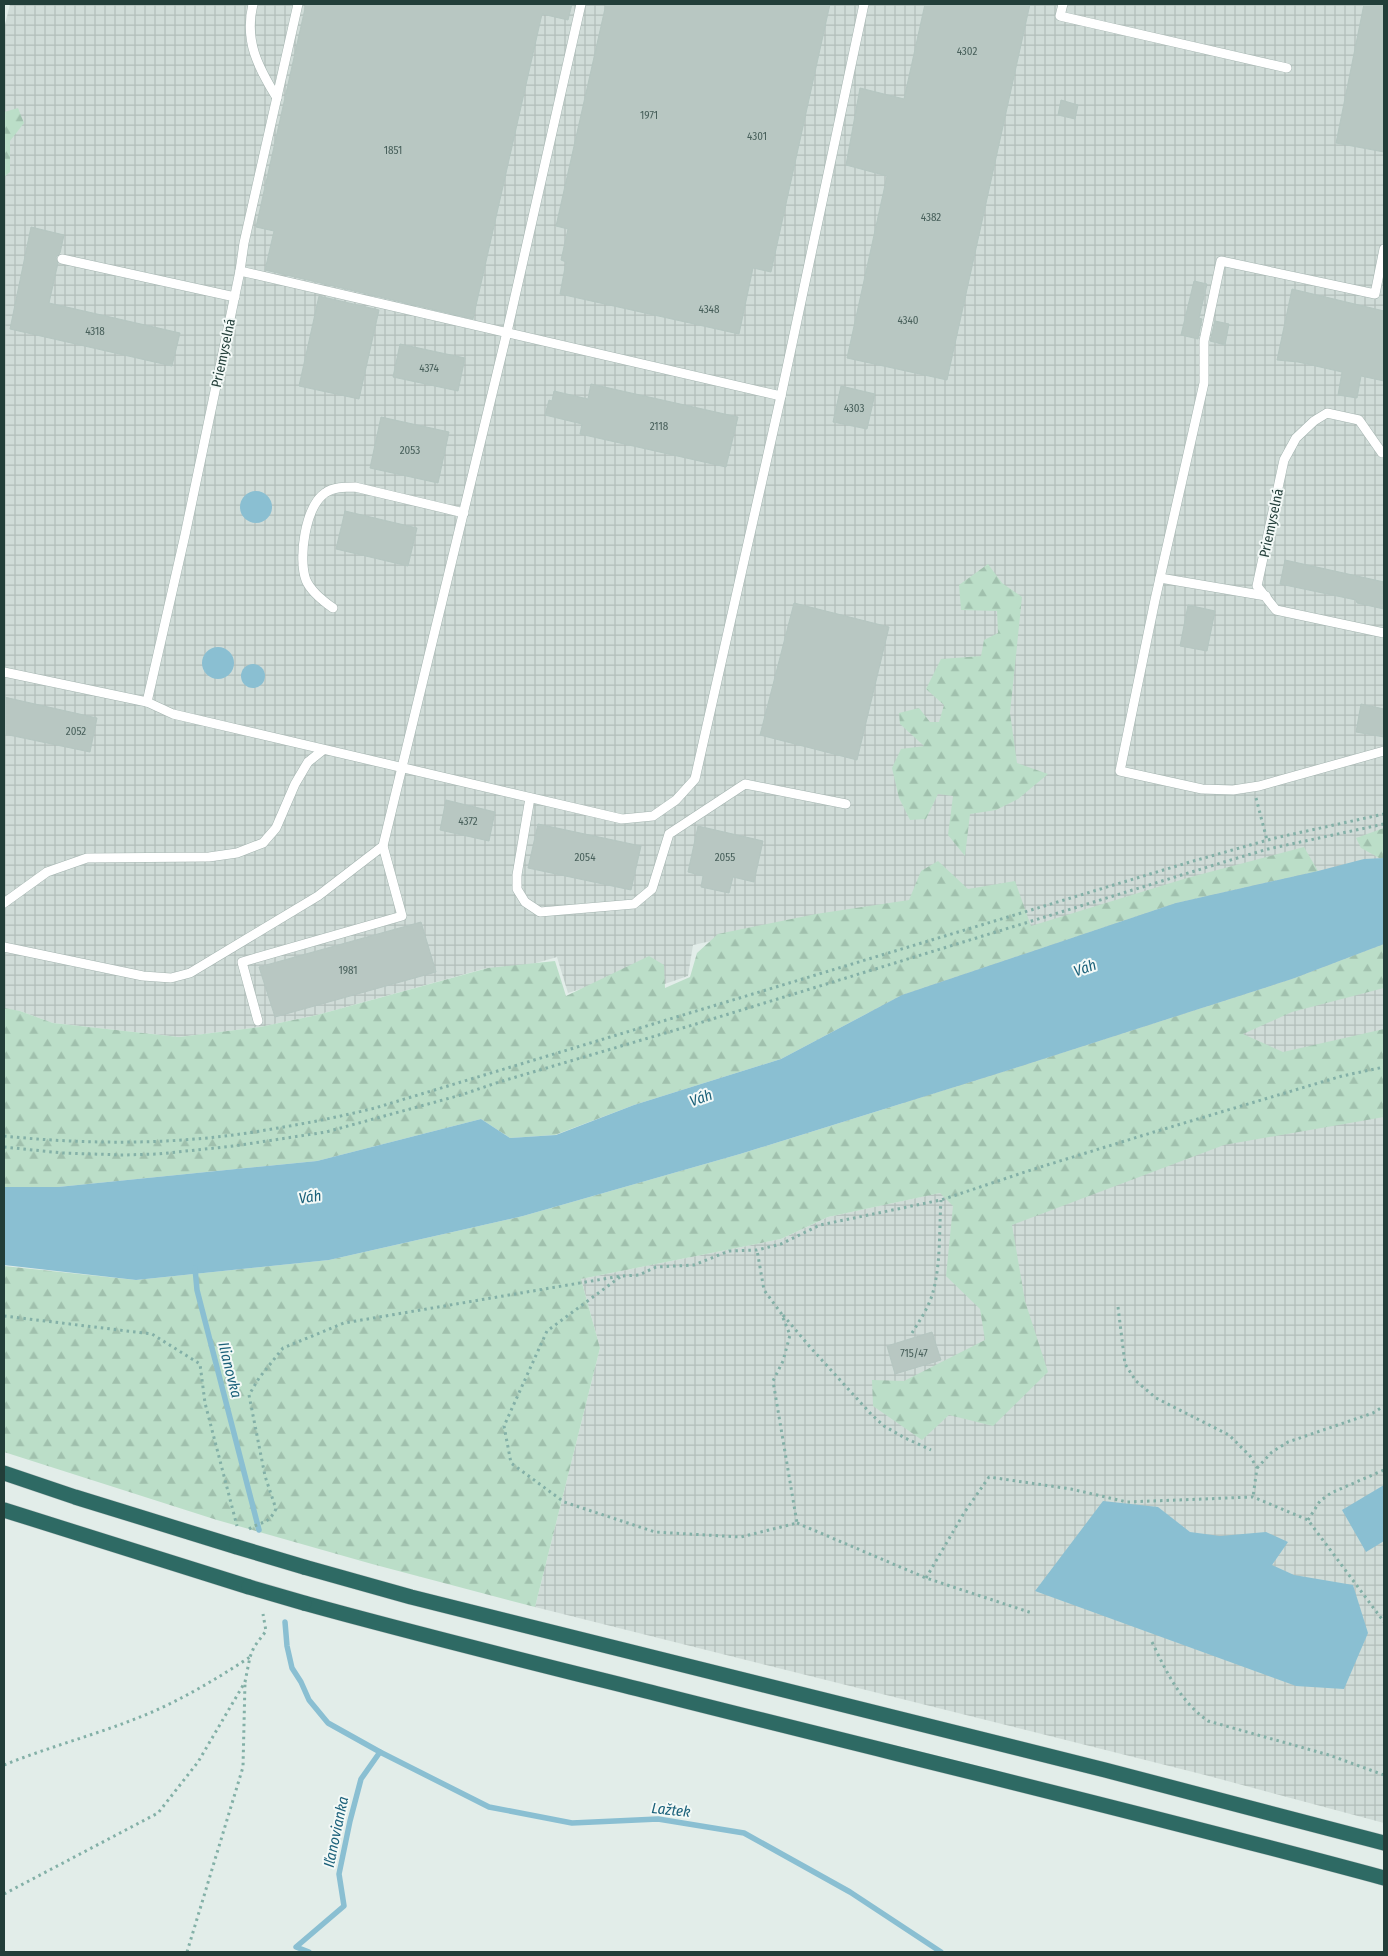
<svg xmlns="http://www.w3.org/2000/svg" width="1388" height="1956" font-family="'Fira Sans Condensed',sans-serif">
<defs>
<pattern id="industrial-grid" width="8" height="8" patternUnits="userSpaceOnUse" patternTransform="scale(1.25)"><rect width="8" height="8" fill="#d0dcd8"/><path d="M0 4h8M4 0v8" fill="none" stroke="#b2beba"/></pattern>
<pattern id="forest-firs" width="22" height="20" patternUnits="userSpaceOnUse" patternTransform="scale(1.25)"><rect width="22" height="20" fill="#bbdec8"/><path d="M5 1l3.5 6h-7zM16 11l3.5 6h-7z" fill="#a0c0ad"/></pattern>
</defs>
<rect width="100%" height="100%" fill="#e2ede9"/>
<path fill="url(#industrial-grid)" d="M10,4H1384V1823L1205,1775L535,1607L600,1348L581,1279L781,1239L828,1217L939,1193L831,915L693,945L688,976L656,987L650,967L568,993L557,957L490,976L487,968L317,1015L260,1027L179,1037L53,1023L20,1011L4,1010V29Z"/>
<g fill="url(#forest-firs)">
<path d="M18,108L24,123L10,141V172L4,177V112Z"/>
<path d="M988,564L1002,583L1022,597L1010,713L1017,763L1048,774L1018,799L996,810L970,814L965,856L948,835L953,796L938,794L926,819L910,820L899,798L892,768L901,749L924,746L900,724L899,713L919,708L930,722H939L944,705L926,689L941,659L981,656L984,640L998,633L997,611L961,610L959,585Z"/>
<path d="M1384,828V858L1381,859L1361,848L1356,838Z"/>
<path d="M1304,847L1318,871L1176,903L902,995L781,1059L634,1105L555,1135L510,1138L481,1119L317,1161L58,1187H4V1008L20,1011L53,1023L179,1037L260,1027L317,1015L488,968L555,961L566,996L649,956L664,965L665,988L690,977L697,953L718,934L816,914L909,900L921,871L938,861L968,889L1015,881L1031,926L1187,878Z"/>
<path d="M1384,944V988L1292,1012L1243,1034L1283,1052L1384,1029V1117L1224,1145L1012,1225L1025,1301L1048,1372L993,1426L949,1415L922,1440L873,1406L872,1380L904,1381L985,1340L980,1309L946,1276L953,1206L940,1193L828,1217L781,1239L581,1279L600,1348L535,1607L372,1564L217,1520L4,1452V1266L136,1280L329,1260L523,1216L740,1154L1009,1070L1292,979Z"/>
</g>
<g fill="#8abfd2">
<circle cx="256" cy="507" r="16"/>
<circle cx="218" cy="663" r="16"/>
<circle cx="253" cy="676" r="12"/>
<path d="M1384,858V944L1292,979L1009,1070L740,1154L523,1216L329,1260L136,1280L4,1265V1187H58L317,1161L481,1119L510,1138L556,1135L634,1105L781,1059L902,995L1176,903L1318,871L1364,859Z"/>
<path d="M1384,1485V1541L1366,1552L1342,1510Z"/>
<path d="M1103,1501L1158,1507L1190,1532L1220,1536L1266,1532L1288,1542L1272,1565L1294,1575L1353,1585L1368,1633L1344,1689L1296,1686L1035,1591Z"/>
</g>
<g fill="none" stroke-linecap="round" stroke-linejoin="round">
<g stroke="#8abfd2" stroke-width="5.5">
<path d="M195,1268L197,1290L259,1530"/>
<path d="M285,1622L287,1646L292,1668L301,1682L309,1700L328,1723L380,1752L489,1807L572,1823L658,1819L744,1833L850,1892L941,1952"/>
<path d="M309,1952L296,1947L344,1906L339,1874L350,1821L361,1779L380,1752"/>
</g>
</g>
<g fill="#b8c7c2" stroke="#b5c6c1">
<path d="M306,4H572L568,20L542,14L473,319L265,270L274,231L256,227Z"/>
<path d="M606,4H830L771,272L753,268L739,334L560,294L566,262L561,260L568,229L556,226Z"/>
<path d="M925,4H1030L947,380L847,358L887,176L846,165L860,88L904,99Z"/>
<path d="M1364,4H1384V152L1336,143Z"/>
<path d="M1061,100L1078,105L1075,119L1058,115Z"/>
<path d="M31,227L64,235L60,253L56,257L58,263L49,303L180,333L172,366L10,329Z"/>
<path d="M1194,281L1207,284L1199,318L1202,319L1198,339L1181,335Z"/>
<path d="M1292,289L1384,311V381L1361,376L1357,398L1338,395L1342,372L1298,362L1277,360Z"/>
<path d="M319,296L379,310L359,399L299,386Z"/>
<path d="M1215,321L1229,324L1225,345L1210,341Z"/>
<path d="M400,344L465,358L458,391L393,377Z"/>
<path d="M591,384L738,417L726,467L580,434L582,424L545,415L549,400L552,401L554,391L588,399Z"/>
<path d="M841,386L875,394L867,429L833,422Z"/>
<path d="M381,417L449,432L438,483L370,468Z"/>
<path d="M345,511L417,528L408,566L336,549Z"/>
<path d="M1285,560L1384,582V609L1357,603L1356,600L1280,584Z"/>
<path d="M794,603L889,627L857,760L760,735Z"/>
<path d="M1188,605L1215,611L1207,651L1180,646Z"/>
<path d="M4,697L97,718L90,752L4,734Z"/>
<path d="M1361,704L1384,709V737L1356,732Z"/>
<path d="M446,800L495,812L489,841L440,830Z"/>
<path d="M538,824L641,846L631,890L528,868Z"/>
<path d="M698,826L763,841L754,882L733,877L729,893L701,887L703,876L688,872Z"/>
<path d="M421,922L436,972L275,1017L259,967Z"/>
<path d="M932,1332L941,1360L895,1374L887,1346Z"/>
</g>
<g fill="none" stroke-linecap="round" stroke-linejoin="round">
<defs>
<g id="lane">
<path d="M253,4C244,41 258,67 277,98"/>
<path d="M1063,4L1060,16L1287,68"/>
<path d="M1384,249L1375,294L1221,261L1204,341V383L1155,600L1120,771L1202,789L1233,790L1259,786L1384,751"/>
<path d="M62,259L235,297"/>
<path d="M240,271L781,396"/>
<path d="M1384,453H1382L1359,420L1327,413L1314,421L1296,438L1284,460L1257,586L1276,610L1384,633"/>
<path d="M1160,578L1266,596"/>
<path d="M333,608C323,601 311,592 306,580C298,559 305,507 325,493C333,487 345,487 355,487L464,513"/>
<path d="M4,672L147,702L173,714L622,819L653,816L676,800L695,779L781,396L864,4"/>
<path d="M147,702L185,535L240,271L244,243L298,4"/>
<path d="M530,798L517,875V889L525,902L540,912L634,904L652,889L669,834L745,784L846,804"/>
<path d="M4,903L47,872L87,858L209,857L237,853L263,843L276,828L295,784L308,762L323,750"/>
<path d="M4,947L143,976L171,978L190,973L318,896L383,846L507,332L581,4"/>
<path d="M258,1021L242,962L402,916L383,846"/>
</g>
<g id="highway">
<path d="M4,1473L75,1497L237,1547"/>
<path d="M4,1510L249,1587"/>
<path d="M304,1567L411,1597L1105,1770L1384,1843"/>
<path d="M304,1603C423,1636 542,1665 662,1695C903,1756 1144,1813 1384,1878"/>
</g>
</defs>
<use href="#lane" stroke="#a5b5b1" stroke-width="10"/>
<use href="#highway" stroke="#c1c9c8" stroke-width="16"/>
<g stroke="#83b0a7" stroke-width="3" stroke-dasharray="2.5 4" stroke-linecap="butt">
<path d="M1256,798L1267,840"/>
<path d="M4,1136C90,1145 181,1145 266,1130C303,1124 339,1117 375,1108L1190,862L1275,838L1384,814"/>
<path d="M4,1147L62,1153L123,1155L158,1154L234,1146L326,1132L461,1095L499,1082L696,1024L1224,862L1268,849L1384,824"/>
<path d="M620,1277L547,1331L504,1426L511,1463L564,1502L655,1532L741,1537L797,1523L773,1381L783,1361L790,1335L781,1313L764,1290L757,1250"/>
<path d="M1118,1307L1125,1364L1136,1381L1156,1398L1229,1435L1250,1456L1257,1468L1253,1497"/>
<path d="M783,1315L810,1347L871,1414L884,1426L905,1438L931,1450"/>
<path d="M4,1316L152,1334L200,1364L205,1403L237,1526"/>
<path d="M912,1333C920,1320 929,1307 933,1292C941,1263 939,1230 941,1200"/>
<path d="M1257,1468L1272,1452L1288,1442L1373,1413L1384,1406"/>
<path d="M1308,1520L1320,1501L1331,1493L1384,1470"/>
<path d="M797,1523L926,1578L1032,1613"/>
<path d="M249,1529C263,1520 267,1526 276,1509L265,1476L249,1395L259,1378L283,1348L344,1323L621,1276L639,1275L656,1267L694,1265L729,1251L757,1250L781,1244L820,1225L941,1200L1034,1169L1154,1132L1342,1076L1384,1067"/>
<path d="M926,1578L964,1513L989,1477L1071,1489L1127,1502L1253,1497L1308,1520L1384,1622"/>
<path d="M1152,1642C1167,1673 1180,1701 1208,1721L1329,1755L1384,1775"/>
<path d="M4,1765C56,1744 111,1731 161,1708C193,1693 221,1676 250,1657"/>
<path d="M4,1894L158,1813L198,1762L245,1682L250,1657L254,1647L266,1631L263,1614"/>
<path d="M187,1952L243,1767L245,1682"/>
</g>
<use href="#lane" stroke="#fff" stroke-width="9"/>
<use href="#highway" stroke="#2e6a64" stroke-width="15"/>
<defs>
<g id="highway-bridge">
<path d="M237,1547L304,1567"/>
<path d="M249,1587L304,1603"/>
</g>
</defs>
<use href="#highway-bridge" stroke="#c1c9c8" stroke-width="16" stroke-linecap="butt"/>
<use href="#highway-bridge" stroke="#2e6a64" stroke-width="15"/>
</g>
<g text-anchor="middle" stroke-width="4" stroke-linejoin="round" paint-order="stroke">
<g font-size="11" fill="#48605b">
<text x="967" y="55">4302</text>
<text x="649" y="119">1971</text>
<text x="757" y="140">4301</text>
<text x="393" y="154">1851</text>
<text x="931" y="221">4382</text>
<text x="709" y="313">4348</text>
<text x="908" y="324">4340</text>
<text x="95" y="335">4318</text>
<text x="429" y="372">4374</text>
<text x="854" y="412">4303</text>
<text x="659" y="430">2118</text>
<text x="410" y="454">2053</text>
<text x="76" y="735">2052</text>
<text x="468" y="825">4372</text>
<text x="585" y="861">2054</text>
<text x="725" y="861">2055</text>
<text x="348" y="974">1981</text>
<text x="914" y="1357">715/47</text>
</g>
<g font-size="14" fill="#223e39" stroke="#f3f9f7">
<text transform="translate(223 353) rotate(-78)" y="5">Priemyselná</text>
<text transform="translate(1271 523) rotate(-78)" y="5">Priemyselná</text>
</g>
<g font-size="15" font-style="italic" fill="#1b617a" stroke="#f3f9f7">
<text transform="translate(1085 968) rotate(-19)" y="5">Váh</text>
<text transform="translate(701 1098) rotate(-19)" y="5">Váh</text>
<text transform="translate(310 1197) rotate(-8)" y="5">Váh</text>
<text transform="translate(230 1370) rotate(76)" y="5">Ilianovka</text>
<text transform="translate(671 1810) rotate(6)" y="5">Lažtek</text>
<text transform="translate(336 1832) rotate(-78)" y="5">Iľanovianka</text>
</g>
</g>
<rect width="1388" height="1956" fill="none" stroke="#223e39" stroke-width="10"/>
</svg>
